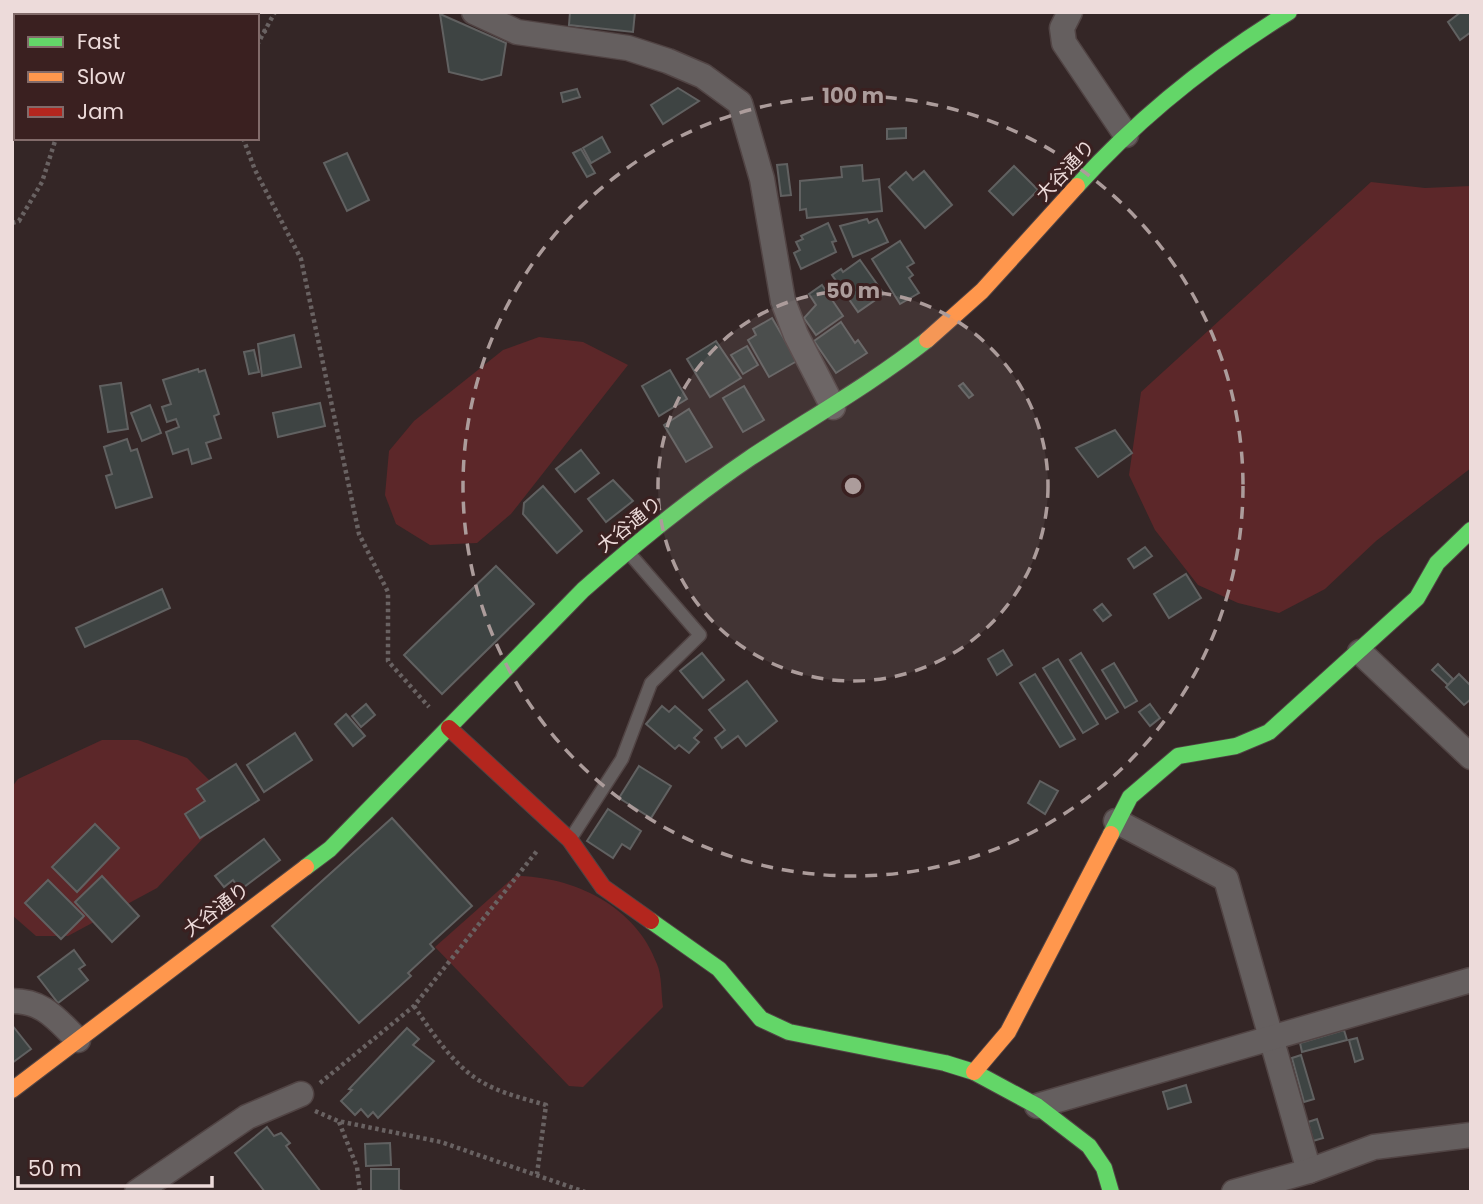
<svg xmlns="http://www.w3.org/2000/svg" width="1483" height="1204" font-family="Poppins,'Noto Sans JP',sans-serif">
<rect width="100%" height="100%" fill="#342626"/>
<g fill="#5c2729">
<path d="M1371,182L1425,188L1471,186V468L1376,541L1325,589L1279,613L1238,603L1198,585L1155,530L1129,475L1141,392Z"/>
<path d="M539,337L583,342L628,365L511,514L477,543L430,545L396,524L385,495L389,451L414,421L503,350Z"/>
<path d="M102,740H138L187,758L221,792L219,821L157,888L68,936H36L12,915V787L18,779Z"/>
<path d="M515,876C573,876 636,906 657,964C662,976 661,993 663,1007L583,1087L569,1086L435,947Z"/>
</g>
<g fill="#3e4443" stroke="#616161" stroke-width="2">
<path d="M570,12H635L633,32L569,25Z"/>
<path d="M1461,12H1471V32L1460,40L1448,22Z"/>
<path d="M440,14L506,43L501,75L482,80L449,72Z"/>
<path d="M678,88L699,101L663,124L651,105Z"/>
<path d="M577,89L580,97L563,102L561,93Z"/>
<path d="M906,128V138L887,139V129Z"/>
<path d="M602,137L610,152L591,163L583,148Z"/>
<path d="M581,149L595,173L587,177L573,153Z"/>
<path d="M347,153L369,200L347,211L324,163Z"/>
<path d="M787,164L791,195L781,196L777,165Z"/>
<path d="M862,165L863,181L879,179L882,211L807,218L806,209L800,210V181L842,177L841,167Z"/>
<path d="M1014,166L1038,190L1013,215L989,191Z"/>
<path d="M924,171L952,205L925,228L889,187L906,172L913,180Z"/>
<path d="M867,219L869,223L877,219L888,242L853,257L840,226Z"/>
<path d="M828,223L836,241L832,242L836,252L801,269L794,253L800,250L796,242L803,239L801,236Z"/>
<path d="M900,241L914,263L907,267L913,275L909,278L919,293L900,304L872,259Z"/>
<path d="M860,260L884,294L858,312L832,275L841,269L843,272Z"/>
<path d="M822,285L843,316L816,335L804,318L816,305L809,294Z"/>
<path d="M772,318L797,361L769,377L748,340L756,335L753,329Z"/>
<path d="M841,322L855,343L858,340L867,353L836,373L814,341Z"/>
<path d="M294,335L301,367L262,376L258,344Z"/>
<path d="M716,341L741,378L710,397L687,359Z"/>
<path d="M747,346L758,365L743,374L731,355Z"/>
<path d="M254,350L259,372L249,374L244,352Z"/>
<path d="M198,369L199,372L205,370L219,414L214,416L221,438L206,443L211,458L192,464L188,449L173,454L166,432L179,427L176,419L167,422L162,407L171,404L163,380Z"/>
<path d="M670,370L687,399L659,416L642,386Z"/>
<path d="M121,383L128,429L108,432L100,386Z"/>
<path d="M963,383L973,395L969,398L959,386Z"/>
<path d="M744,386L764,420L743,432L723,398Z"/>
<path d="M320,403L325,426L278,437L273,413Z"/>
<path d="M150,405L161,433L142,441L131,413Z"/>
<path d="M689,409L712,447L686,462L664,425Z"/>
<path d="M1115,430L1132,453L1098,477L1076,448Z"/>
<path d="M127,439L131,451L137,449L152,497L116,508L106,476L112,474L104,447Z"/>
<path d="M581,450L599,473L575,492L556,469Z"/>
<path d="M613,480L633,501L606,522L588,499Z"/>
<path d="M543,486L582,531L557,553L523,514L524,503Z"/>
<path d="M1145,547L1152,556L1134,568L1128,559Z"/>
<path d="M496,566L534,604L442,694L404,655Z"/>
<path d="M1186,574L1201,598L1169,618L1154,594Z"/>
<path d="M162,589L170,608L85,647L76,628Z"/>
<path d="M1102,604L1111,615L1103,621L1094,610Z"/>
<path d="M1003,650L1012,665L997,675L988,659Z"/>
<path d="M702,653L724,680L703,698L680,671Z"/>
<path d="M1081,653L1118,712L1106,719L1070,660Z"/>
<path d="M1058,659L1098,724L1083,733L1043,668Z"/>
<path d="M1114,663L1137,701L1125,708L1102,670Z"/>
<path d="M1438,664L1453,679L1448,685L1432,670Z"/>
<path d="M1035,674L1075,739L1060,747L1020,683Z"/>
<path d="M1459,674L1471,686V699L1464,705L1446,687Z"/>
<path d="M747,681L777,721L746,746L738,736L722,748L715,738L725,730L709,710Z"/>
<path d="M366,704L375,715L361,727L352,716Z"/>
<path d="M1150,704L1160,718L1150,726L1139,712Z"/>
<path d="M662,706L669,712L675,706L702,730L694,738L699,742L689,753L679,745L675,749L646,724Z"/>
<path d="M346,714L365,736L353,746L335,724Z"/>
<path d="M295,733L312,760L264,792L247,765Z"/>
<path d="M236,764L259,800L200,838L185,814L205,801L197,789Z"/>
<path d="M639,766L671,786L651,818L619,798Z"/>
<path d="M1040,781L1058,791L1045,814L1028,803Z"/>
<path d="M608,809L641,831L630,849L622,844L613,858L587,841Z"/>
<path d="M392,818L472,906L430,944L434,949L408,973L411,976L359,1023L272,926Z"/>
<path d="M95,824L119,848L77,892L52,867Z"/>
<path d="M264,839L280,860L240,890L233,880L224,887L215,876Z"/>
<path d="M102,876L139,916L112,942L75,902Z"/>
<path d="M48,880L84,916L61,939L25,903Z"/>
<path d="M74,950L85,965L79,969L88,980L58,1003L38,977Z"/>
<path d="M12,1025L31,1049L12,1063Z"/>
<path d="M407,1028L419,1039L413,1045L434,1061L378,1118L373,1112L368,1117L361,1109L355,1115L341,1101L352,1090L349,1089Z"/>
<path d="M1344,1030L1347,1040L1302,1052L1300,1043Z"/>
<path d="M1357,1038L1363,1059L1355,1062L1349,1040Z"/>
<path d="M1301,1055L1314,1099L1304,1102L1292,1058Z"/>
<path d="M1186,1085L1191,1102L1168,1109L1163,1092Z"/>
<path d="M1317,1119L1323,1138L1313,1141L1308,1122Z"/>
<path d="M267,1127L274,1136L281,1133L290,1143L286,1146L321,1192H265L235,1153Z"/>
<path d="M390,1143L391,1165L366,1166L365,1144Z"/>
<path d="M371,1169H399V1190L407,1192H371Z"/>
</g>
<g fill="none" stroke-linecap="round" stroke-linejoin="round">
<defs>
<path id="lane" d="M571,838L622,759L651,683L700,635L629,553"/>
<g id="street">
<path d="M474,12L517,32L628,48L668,61L703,76L740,103L762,179L783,301L796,335L833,407"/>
<path d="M1070,12L1062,28L1064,43L1126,135"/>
<path d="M1360,652L1471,757"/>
<path d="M1116,821L1226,879L1309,1171"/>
<path d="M12,1001C44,1001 56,1019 78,1040"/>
<path d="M1037,1106L1471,980"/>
<path d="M137,1192L247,1117L301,1094"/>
<path d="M1234,1192L1309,1171L1374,1147L1471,1135"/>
</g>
<g id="fast">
<path d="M1077,186C1139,117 1211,60 1289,12"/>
<path d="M1111,834L1130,797L1178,756L1236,746L1269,732L1417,598L1437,563L1471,530"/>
<path d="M306,867L330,849L583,590C636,543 691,498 750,458C809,419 871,384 927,340"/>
<path d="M651,921L719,969L761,1019L789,1032L945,1063L974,1072L1037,1106L1089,1146L1104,1168L1111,1192"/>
</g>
<g id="slow">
<path d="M927,340L982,291L1077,186"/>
<path d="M974,1072L1008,1032L1111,834"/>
<path d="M12,1090L306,867"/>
</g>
<path id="jam" d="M449,728L570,840L603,887L651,921"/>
</defs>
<use href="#lane" stroke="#514444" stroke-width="15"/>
<use href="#street" stroke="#514444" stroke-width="27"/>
<use href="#fast" stroke="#514444" stroke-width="18"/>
<use href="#slow" stroke="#514444" stroke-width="18"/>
<use href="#jam" stroke="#514444" stroke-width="18"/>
<g stroke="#696262" stroke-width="4.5" stroke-dasharray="3.5 3.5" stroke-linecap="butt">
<path d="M257,35L267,30"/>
<path d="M257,45L275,12"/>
<path d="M243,138L255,170L301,259L359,534L388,592V661L429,707"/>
<path d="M12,223L19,221L42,182L56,138"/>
<path d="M414,1006C431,1031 450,1060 474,1077C495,1092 522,1098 546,1105L537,1174"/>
<path d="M320,1083L414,1006L537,851"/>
<path d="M315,1111L338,1121L441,1142L585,1192"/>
<path d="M339,1122L357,1167L360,1192"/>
</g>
<use href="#lane" stroke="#655f5f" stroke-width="12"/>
<use href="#street" stroke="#655f5f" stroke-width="24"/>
<use href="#fast" stroke="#63d668" stroke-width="16"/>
<use href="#slow" stroke="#ff974d" stroke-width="16"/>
<use href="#jam" stroke="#b3261e" stroke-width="16"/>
</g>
<circle cx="853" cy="486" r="195" fill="#ac9c9b" fill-opacity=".12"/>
<g fill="none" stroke="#ac9c9b" stroke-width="3.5" stroke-dasharray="12 9">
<circle cx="853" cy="486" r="195"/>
<circle cx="853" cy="486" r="390"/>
</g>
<g text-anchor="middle" stroke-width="6" stroke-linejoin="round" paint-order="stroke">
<g font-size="19" fill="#eddbda" stroke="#3a2020">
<text transform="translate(1065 170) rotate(-47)" y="7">大谷通り</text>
<text transform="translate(629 524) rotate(-39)" y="7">大谷通り</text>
<text transform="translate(216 909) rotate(-37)" y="7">大谷通り</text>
</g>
</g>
<circle cx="853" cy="486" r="10" fill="#ac9c9b" stroke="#3a2020" stroke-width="3.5"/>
<g font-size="21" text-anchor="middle" font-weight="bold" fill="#ac9c9b" stroke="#3a2020" stroke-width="6" stroke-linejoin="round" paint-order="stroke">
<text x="853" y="103">100 m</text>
<text x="853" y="298">50 m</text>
</g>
<rect width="1483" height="1204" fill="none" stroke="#eddbda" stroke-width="28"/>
<rect x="14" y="14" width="245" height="126" fill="#3a2020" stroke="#826b6a" stroke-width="2"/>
<rect x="28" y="37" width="35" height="10" fill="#63d668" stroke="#826b6a" stroke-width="2"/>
<text x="77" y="49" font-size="21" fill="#eddbda">Fast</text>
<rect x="28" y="72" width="35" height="10" fill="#ff974d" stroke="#826b6a" stroke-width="2"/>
<text x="77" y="84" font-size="21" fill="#eddbda">Slow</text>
<rect x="28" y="107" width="35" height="10" fill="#b3261e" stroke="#826b6a" stroke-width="2"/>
<text x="77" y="119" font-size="21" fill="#eddbda">Jam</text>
<path d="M18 1176v10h194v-10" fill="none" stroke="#eddbda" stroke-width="3.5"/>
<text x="28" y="1176" font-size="21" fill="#eddbda" stroke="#3a2020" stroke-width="5" paint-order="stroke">50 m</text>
</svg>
